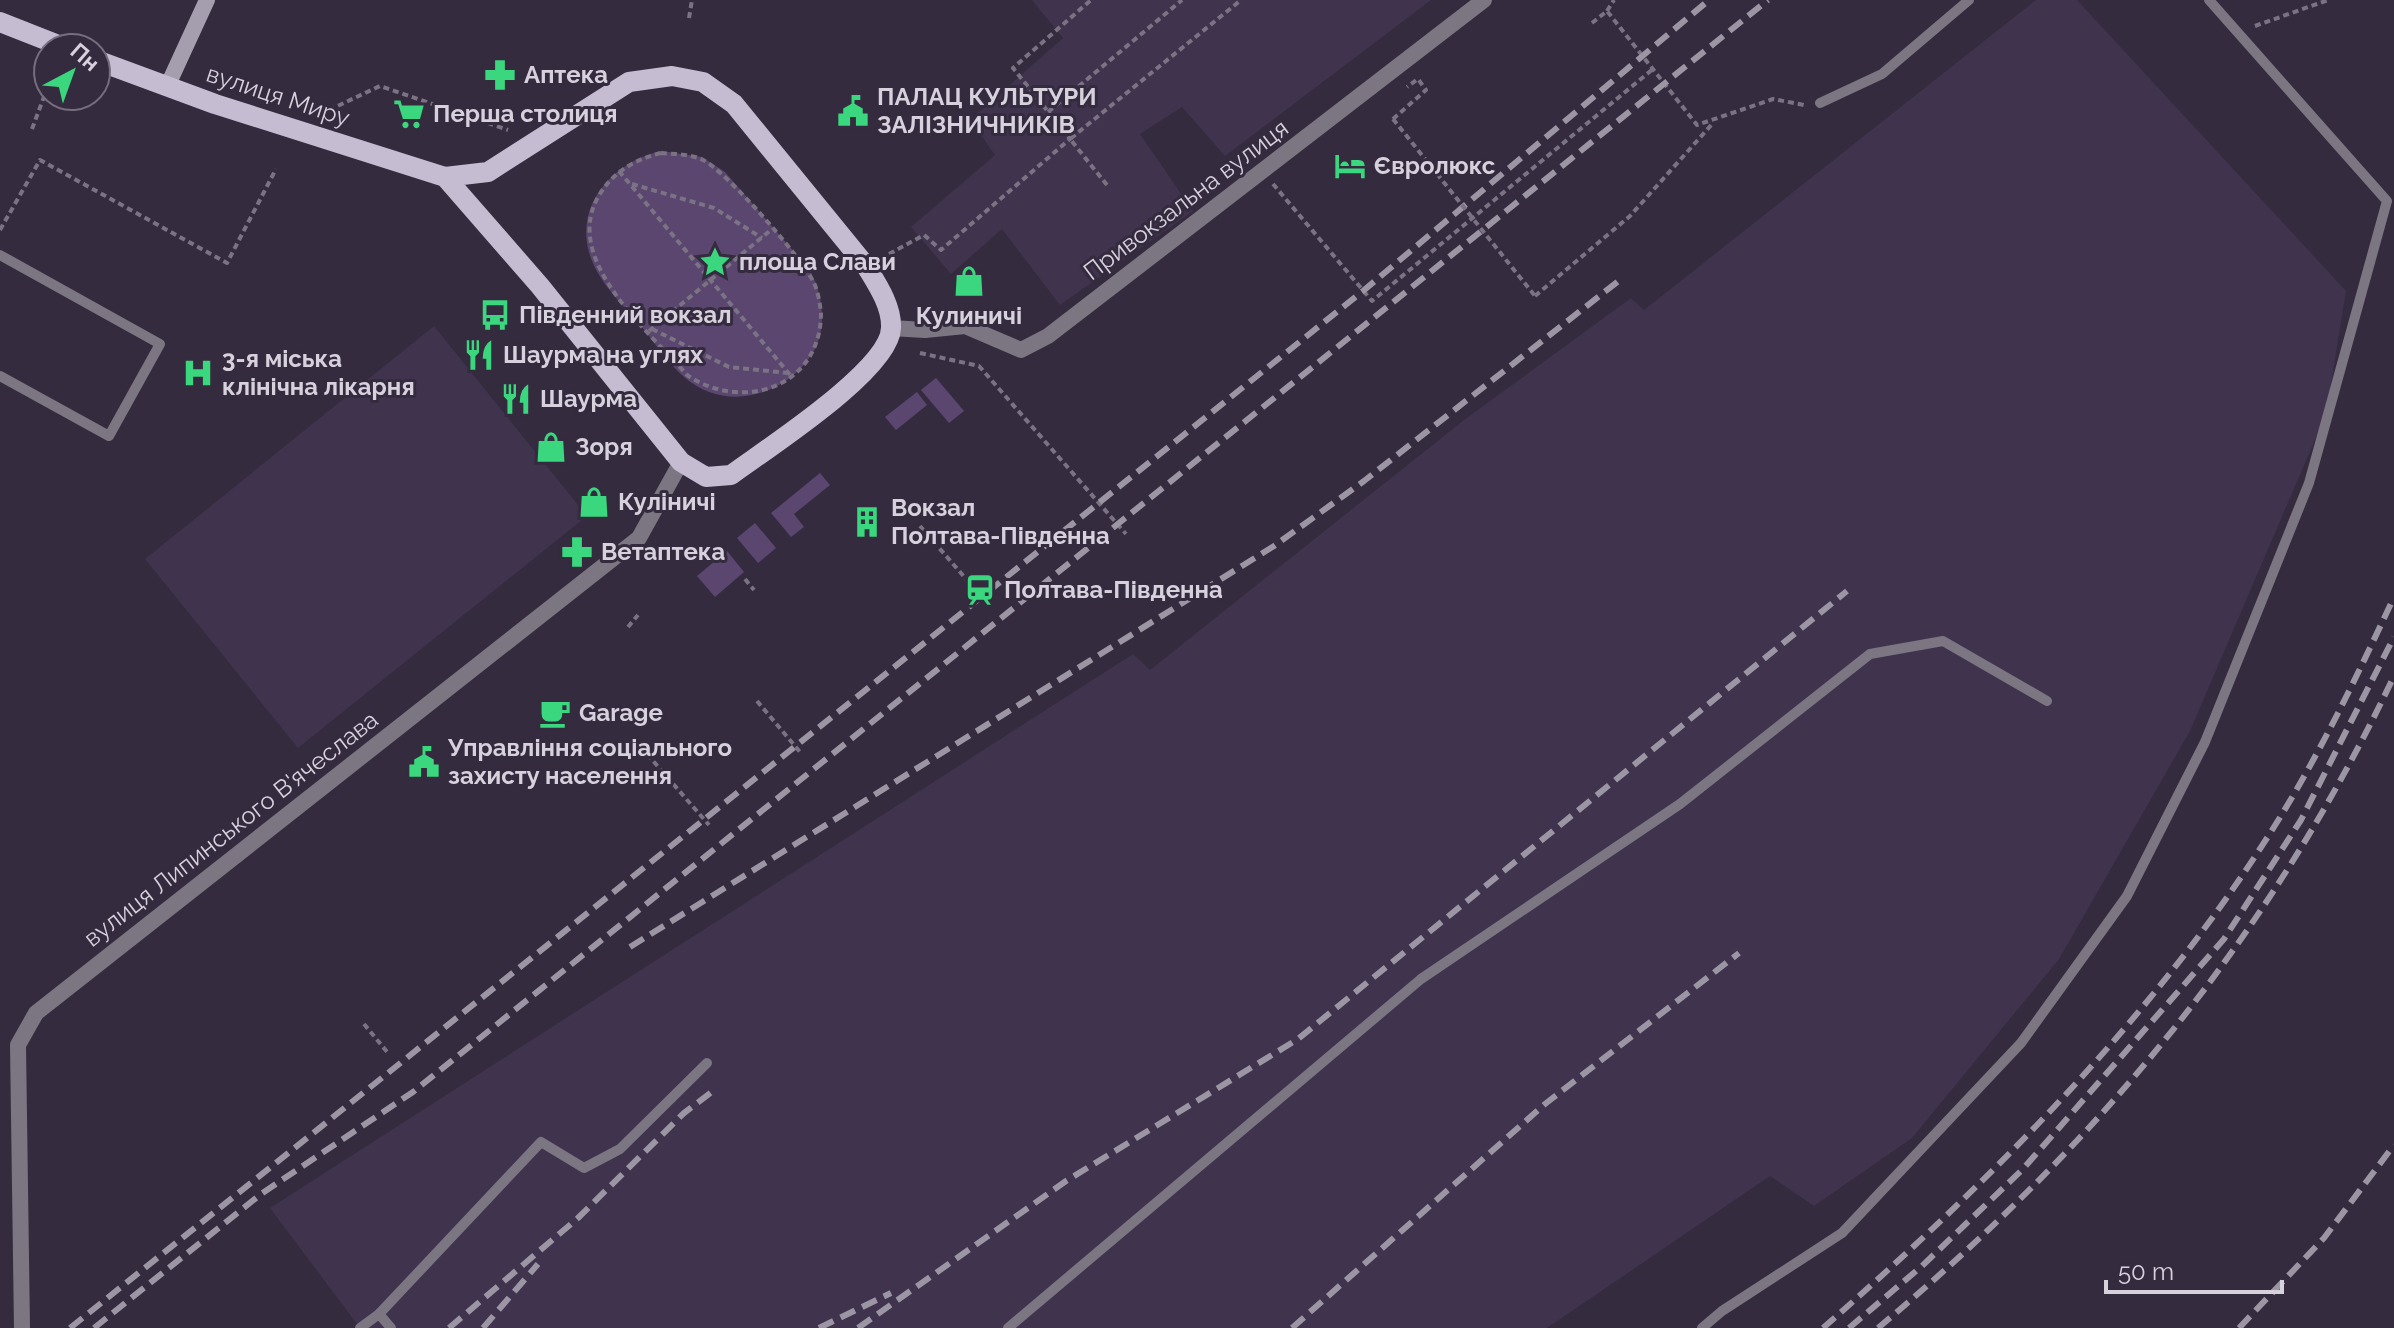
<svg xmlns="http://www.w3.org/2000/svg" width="2394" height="1328" font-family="Raleway,sans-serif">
<rect width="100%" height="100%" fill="#352b3f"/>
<g fill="#3f334d">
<path d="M1032,0H1431L1225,156L1182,107L1140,134L1193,211L1060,305L1002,229L951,274L911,227L995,155L970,120L1063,38Z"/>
<path d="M2036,0H2077L2346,291L2326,414L2190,731L2059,959L1912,1138L1814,1206L1770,1176L1547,1328H360L270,1208L1133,654L1150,670L1464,420L1631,298L1644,310Z"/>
<path d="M434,326L587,516L298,748L145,559Z"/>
</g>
<g fill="#5b4670">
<path d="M661,151L702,157L725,172L810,270C824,298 829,335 807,361C778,398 723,411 684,377C668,363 655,343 641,326C622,304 597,281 589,252C575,202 616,161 661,151Z"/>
<path d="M936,378L964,411L949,423L921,390Z"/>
<path d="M917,392L927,405L896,430L885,417Z"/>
<path d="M820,473L830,485L794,514L804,527L791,537L771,513Z"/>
<path d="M755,523L776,548L758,563L737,538Z"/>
<path d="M727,551L744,572L715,597L697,576Z"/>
</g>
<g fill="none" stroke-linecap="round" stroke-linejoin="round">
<g stroke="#7b7384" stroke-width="4" stroke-dasharray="6 4" stroke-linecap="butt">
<path d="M1607,11L1614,0"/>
<path d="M689,18L692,0"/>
<path d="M1592,23L1607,11L1697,125L1773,99L1804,105"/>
<path d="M2255,26L2328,0"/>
<path d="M329,110L380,86L508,130"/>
<path d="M1048,112L1182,0"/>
<path d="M1393,119L1426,90L1418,79L1407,87"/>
<path d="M32,129L48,86"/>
<path d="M661,153C674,154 691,154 703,160C727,172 802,258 814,283C818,291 820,304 821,313C821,387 743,413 687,375C649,331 564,262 597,199C611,173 633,160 661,153Z"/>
<path d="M619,171L791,376"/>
<path d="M632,184L714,208L762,238"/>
<path d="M1273,184L1372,301L1653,69"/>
<path d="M1107,185L1070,139L1241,0"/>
<path d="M0,230L40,160L227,263L276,169"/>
<path d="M889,254L924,235L941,250L1070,139L1013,68L1091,0"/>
<path d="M1535,296L1630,216L1713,123"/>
<path d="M652,329L729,367L788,373"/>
<path d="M649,331L772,229"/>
<path d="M920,353L979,366L1126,534"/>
<path d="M920,526L987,603"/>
<path d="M745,579L754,590"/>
<path d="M628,627L638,615"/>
<path d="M757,701L800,752"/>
<path d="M647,754L709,825"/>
<path d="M364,1024L388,1053"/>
</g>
<g stroke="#7b7681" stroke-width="10">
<path d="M1820,103L1882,74L1969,0"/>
<path d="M0,255L160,344L109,436L0,376"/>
<path d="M379,1314L541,1142L584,1168L620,1149L707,1063"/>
<path d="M360,1328L379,1314L391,1328"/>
<path d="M1008,1328L1421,979L1680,804L1870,654L1943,641L2047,701"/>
<path d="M1702,1328L1722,1311L1842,1233L2021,1043L2127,896L2205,742L2309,483L2387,201L2209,0"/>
</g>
<g stroke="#7b7681" stroke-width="16">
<path d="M891,328L925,330L965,326L1021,350L1048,336L1484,0"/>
<path d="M22,1328L18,1045L36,1013L639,538L681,462"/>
</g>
<path stroke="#a59eae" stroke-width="16" d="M167,87L207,0"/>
<g stroke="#c6bcd2" stroke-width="20">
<path d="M0,22L66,48"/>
<path d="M96,60L215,104L445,177L488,172L629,82L672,76L703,82L734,104L866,266C877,284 892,306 891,328C890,370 766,449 731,475L706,477L681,462L540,286L445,177"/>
</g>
<g stroke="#9c95a4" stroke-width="6" stroke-dasharray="16 8" stroke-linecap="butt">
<path d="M630,947L1274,546L1364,481L1621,279"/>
<path d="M70,1328L1363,291L1709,0"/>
<path d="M94,1328L261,1194L413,1092L1768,0"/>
<path d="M449,1328L578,1218L684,1113L713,1091"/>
<path d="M483,1328L538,1264"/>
<path d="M819,1328L891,1293"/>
<path d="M858,1328L1066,1181L1298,1039L1847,591"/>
<path d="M1292,1328L1545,1104L1739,953"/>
<path d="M1823,1328C1990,1182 2156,1015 2274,827C2320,754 2358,674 2394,597"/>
<path d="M1849,1328L1922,1266L2023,1169L2224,939L2301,820L2394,637"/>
<path d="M1878,1328C2099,1143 2270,937 2394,676"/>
<path d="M2239,1328L2324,1238L2394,1145"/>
</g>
<path stroke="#7b7384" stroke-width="4" stroke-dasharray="6 4" stroke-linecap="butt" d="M1393,119L1535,296"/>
</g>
<defs>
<symbol id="pharmacy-bare" viewBox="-9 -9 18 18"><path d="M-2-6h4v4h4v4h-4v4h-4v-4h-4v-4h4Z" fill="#3bd77e" stroke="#352b3f" stroke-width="2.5" paint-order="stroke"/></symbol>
<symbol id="civic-bare" viewBox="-9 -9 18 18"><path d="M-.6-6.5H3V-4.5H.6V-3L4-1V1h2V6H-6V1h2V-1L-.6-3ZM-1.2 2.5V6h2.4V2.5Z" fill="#3bd77e" stroke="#352b3f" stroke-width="2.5" paint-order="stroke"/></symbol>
<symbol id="supermarket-bare" viewBox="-9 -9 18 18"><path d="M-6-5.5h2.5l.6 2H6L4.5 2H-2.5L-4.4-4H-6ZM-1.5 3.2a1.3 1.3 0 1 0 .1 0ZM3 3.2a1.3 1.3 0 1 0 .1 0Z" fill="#3bd77e" stroke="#352b3f" stroke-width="2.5" paint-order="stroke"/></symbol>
<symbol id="hotel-bare" viewBox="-9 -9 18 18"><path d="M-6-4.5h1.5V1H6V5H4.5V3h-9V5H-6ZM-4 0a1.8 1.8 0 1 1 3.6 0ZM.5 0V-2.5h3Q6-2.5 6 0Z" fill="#3bd77e" stroke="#352b3f" stroke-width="2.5" paint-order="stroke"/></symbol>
<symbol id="sight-bare" viewBox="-9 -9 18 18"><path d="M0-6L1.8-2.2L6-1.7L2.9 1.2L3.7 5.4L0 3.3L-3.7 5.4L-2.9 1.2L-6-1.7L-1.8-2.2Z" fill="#3bd77e" stroke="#352b3f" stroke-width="2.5" paint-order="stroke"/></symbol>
<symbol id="shop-bare" viewBox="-9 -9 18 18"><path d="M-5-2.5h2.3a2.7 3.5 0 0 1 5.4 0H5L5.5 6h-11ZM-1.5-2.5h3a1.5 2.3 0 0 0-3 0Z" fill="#3bd77e" stroke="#352b3f" stroke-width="2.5" paint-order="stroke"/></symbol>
<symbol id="bus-bare" viewBox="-9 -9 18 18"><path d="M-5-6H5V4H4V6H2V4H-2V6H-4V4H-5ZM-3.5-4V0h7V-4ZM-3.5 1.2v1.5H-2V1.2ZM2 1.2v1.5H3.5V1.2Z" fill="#3bd77e" stroke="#352b3f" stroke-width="2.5" paint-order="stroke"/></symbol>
<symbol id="restaurant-bare" viewBox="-9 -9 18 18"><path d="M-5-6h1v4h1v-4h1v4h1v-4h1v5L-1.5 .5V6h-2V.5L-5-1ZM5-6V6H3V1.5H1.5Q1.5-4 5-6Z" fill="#3bd77e" stroke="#352b3f" stroke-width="2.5" paint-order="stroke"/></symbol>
<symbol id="hospital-bare" viewBox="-9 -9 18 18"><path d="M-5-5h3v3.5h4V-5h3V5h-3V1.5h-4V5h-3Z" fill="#3bd77e" stroke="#352b3f" stroke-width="2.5" paint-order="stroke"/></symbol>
<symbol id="building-bare" viewBox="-9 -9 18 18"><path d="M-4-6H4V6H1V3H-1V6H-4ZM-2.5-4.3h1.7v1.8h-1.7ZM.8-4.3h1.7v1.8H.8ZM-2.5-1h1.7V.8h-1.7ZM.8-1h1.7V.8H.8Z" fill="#3bd77e" stroke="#352b3f" stroke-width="2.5" paint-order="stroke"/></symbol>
<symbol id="station-bare" viewBox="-9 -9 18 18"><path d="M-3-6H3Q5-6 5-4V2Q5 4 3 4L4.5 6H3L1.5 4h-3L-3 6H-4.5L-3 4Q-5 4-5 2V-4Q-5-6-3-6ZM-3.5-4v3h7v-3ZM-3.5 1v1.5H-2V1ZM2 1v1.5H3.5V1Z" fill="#3bd77e" stroke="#352b3f" stroke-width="2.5" paint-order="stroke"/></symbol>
<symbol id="cafe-bare" viewBox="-9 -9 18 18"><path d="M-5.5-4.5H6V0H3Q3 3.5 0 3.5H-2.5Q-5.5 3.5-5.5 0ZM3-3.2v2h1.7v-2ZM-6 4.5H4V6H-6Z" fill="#3bd77e" stroke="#352b3f" stroke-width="2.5" paint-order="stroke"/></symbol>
</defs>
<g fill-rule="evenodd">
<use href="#pharmacy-bare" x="478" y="53" width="44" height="44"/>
<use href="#civic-bare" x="831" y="89" width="44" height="44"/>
<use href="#supermarket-bare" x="387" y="92" width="44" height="44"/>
<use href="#hotel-bare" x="1328" y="144" width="44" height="44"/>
<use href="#sight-bare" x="693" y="240" width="44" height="44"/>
<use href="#shop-bare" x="947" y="259" width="44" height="44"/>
<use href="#bus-bare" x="473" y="293" width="44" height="44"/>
<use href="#restaurant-bare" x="457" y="333" width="44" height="44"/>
<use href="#hospital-bare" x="176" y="351" width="44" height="44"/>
<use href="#restaurant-bare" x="494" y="377" width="44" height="44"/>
<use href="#shop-bare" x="529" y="425" width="44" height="44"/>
<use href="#shop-bare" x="572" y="480" width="44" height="44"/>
<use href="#building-bare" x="845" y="500" width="44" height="44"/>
<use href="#pharmacy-bare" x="555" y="530" width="44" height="44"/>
<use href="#station-bare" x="958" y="568" width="44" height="44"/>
<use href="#cafe-bare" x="533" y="691" width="44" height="44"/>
<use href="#civic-bare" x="402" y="740" width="44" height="44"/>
</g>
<g text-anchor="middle" stroke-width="6" stroke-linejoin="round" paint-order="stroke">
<g font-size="24" font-weight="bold" fill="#d7d1de" stroke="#352b3f" text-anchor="start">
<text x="524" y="83">Аптека</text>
<text x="877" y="105">ПАЛАЦ КУЛЬТУРИ<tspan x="877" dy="28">ЗАЛIЗНИЧНИКIВ</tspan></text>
<text x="433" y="122">Перша столиця</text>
<text x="1374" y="174">Євролюкс</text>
<text x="739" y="270">площа Слави</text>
<text x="519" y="323">Південний вокзал</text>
<text x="969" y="324" text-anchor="middle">Кулиничі</text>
<text x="503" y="363">Шаурма на углях</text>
<text x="222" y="367">3-я міська<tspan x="222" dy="28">клінічна лікарня</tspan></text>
<text x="540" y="407">Шаурма</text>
<text x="575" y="455">Зоря</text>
<text x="618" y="510">Куліничі</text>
<text x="891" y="516">Вокзал<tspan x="891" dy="28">Полтава-Південна</tspan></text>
<text x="601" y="560">Ветаптека</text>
<text x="1004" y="598">Полтава-Південна</text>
<text x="579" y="721">Garage</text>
<text x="448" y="756">Управління соціального<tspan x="448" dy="28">захисту населення</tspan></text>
</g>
<g font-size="24" fill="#d7d1de" stroke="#352b3f">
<text transform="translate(278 96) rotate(18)" y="8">вулиця Миру</text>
<text transform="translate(1186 200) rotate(-37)" y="8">Привокзальна вулиця</text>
<text transform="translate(231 829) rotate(-38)" y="8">вулиця Липинського В'ячеслава</text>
</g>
</g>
<g transform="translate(72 72) rotate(41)"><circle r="38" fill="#352b3f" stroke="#766d7f" stroke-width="2"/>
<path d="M0-6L14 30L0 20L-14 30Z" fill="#3bd77e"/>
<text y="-12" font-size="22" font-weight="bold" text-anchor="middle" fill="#d7d1de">Пн</text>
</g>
<path d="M2106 1280v12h176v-12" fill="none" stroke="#d7d1de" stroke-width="4"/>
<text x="2118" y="1280" font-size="24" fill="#d7d1de" stroke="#352b3f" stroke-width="6" paint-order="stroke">50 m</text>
</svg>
